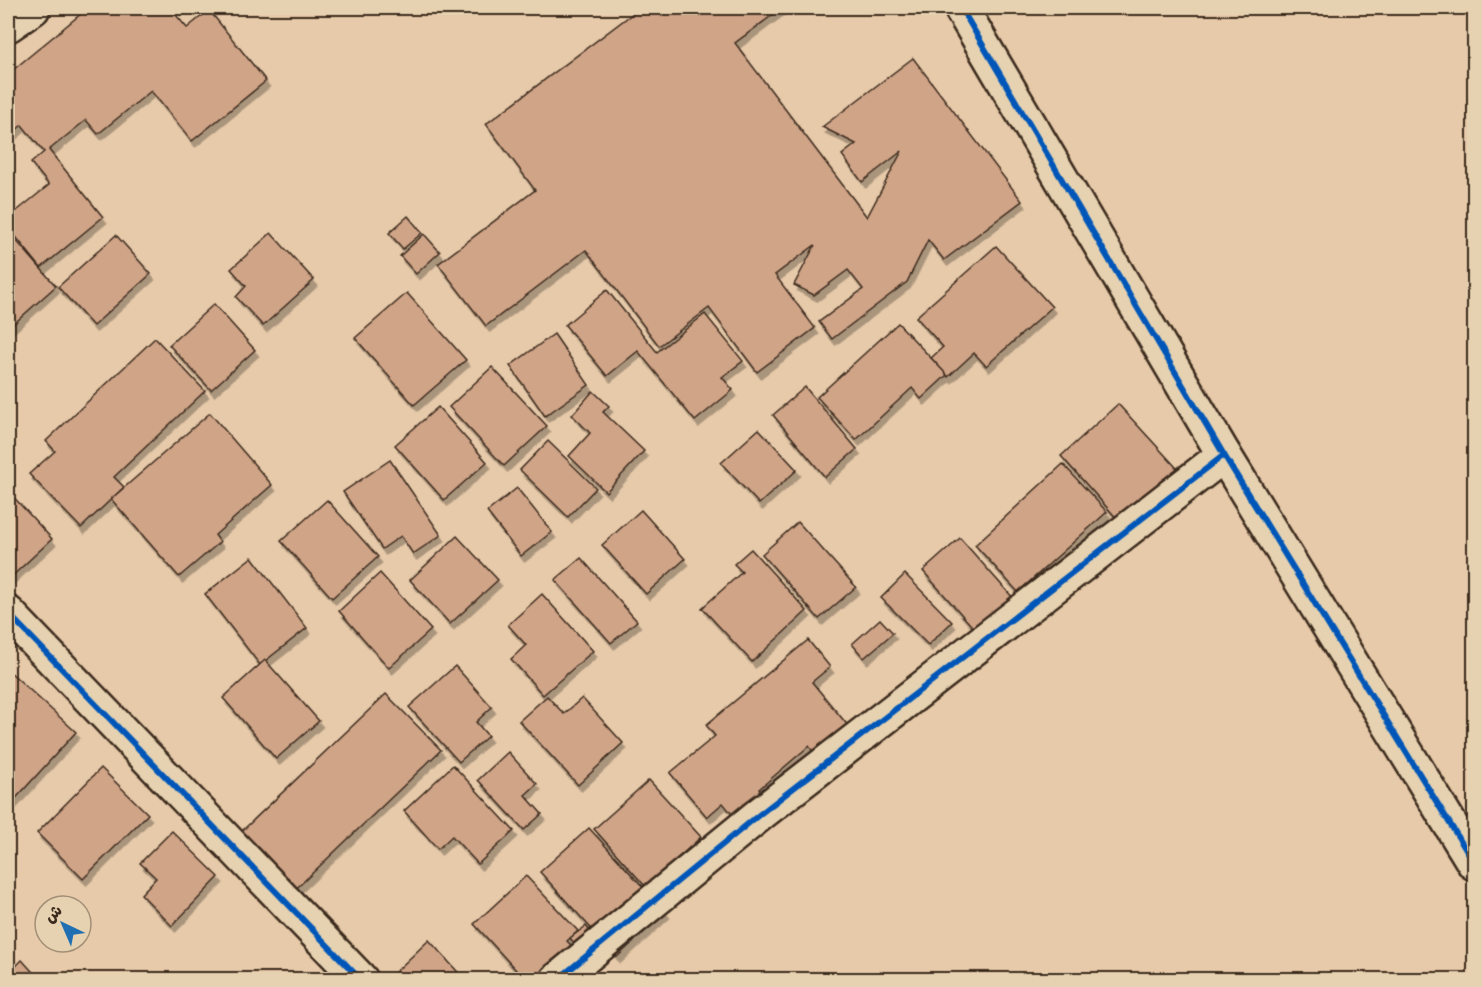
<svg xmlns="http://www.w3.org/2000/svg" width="1482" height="987" font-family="Mynerve,'Playpen Sans Arabic',sans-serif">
<defs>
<filter id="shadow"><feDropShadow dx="3.5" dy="6" stdDeviation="0" flood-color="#0004"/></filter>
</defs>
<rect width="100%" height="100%" fill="#e7caa9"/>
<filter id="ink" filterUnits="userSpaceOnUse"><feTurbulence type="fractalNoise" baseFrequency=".0167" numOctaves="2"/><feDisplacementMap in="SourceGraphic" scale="12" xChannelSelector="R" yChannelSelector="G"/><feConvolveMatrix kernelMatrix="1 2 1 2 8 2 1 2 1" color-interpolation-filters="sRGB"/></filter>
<g filter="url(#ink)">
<g fill="#d0a487" stroke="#3b2a1e" stroke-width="1.5" filter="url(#shadow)">
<path d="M88,8H173L171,9L187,28L209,10L266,81L192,141L151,91L98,134L86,120L49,150L103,217L41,268L8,227V218L49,185L31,163L44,152L22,125L8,137V74Z"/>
<path d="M640,8H782L735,43L867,217L902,151L862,182L842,155L856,144L822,127L913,58L1022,201L944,260L928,240L907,282L832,339L819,322L863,289L848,270L814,295L794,285L815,245L775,275L815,328L757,372L709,308L659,346L586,250L486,326L438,264L535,190L486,124Z"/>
<path d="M408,216L422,233L403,249L389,233Z"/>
<path d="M8,231L56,286L9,328L8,326Z"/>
<path d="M271,233L314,280L263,326L236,297L246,286L231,269Z"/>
<path d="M424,234L440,252L416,274L400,256Z"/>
<path d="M116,235L151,274L93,326L58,287Z"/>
<path d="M996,246L1052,307L986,366L974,353L948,377L931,358L943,347L916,317Z"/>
<path d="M607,290L657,352L705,314L743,361L722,377L733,390L695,421L638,351L607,376L565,325Z"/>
<path d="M407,293L466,360L414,405L355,338Z"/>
<path d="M214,304L255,350L211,390L169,345Z"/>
<path d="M898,323L947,375L921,399L912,388L856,440L817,397Z"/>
<path d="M554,334L589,385L545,416L510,366Z"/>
<path d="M155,338L205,391L114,477L124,487L81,528L29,474L55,451L46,441Z"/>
<path d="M492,367L547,426L504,466L449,407Z"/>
<path d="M805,387L857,449L825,477L773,415Z"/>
<path d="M593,391L609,406L603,412L644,451L606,492L569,456L590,433L572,415Z"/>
<path d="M1118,404L1186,478L1128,531L1061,456Z"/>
<path d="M438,407L487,462L444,500L395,445Z"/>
<path d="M210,413L272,485L215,535L220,542L179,577L111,499Z"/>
<path d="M759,429L797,470L759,504L721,463Z"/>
<path d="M548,441L596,488L568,517L520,470Z"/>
<path d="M390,460L441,535L413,554L401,536L382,549L343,492Z"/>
<path d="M1063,464L1107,512L1018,592L975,545Z"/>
<path d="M517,488L552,532L521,556L487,512Z"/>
<path d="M8,491L52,539L8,580Z"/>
<path d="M327,500L378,557L332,598L281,541Z"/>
<path d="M641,510L685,559L646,594L602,545Z"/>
<path d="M798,522L856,587L819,619L762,554Z"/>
<path d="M457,536L498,580L450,624L410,580Z"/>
<path d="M960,538L1014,599L977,632L923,571Z"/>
<path d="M751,549L807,611L752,662L702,608L742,572L734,564Z"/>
<path d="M252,557L307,628L260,665L205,594Z"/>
<path d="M581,558L637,621L611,643L555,580Z"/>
<path d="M380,573L431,630L389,668L339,611Z"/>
<path d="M905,574L952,622L928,645L881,598Z"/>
<path d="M542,594L593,651L543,695L511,659L526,645L508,625Z"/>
<path d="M880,619L893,633L864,658L852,644Z"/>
<path d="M808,640L830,667L812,682L850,728L816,756L809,746L759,789L768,801L740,824L723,803L707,817L670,773L715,736L706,725Z"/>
<path d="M265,660L319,721L276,759L223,698Z"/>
<path d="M455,666L492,707L476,722L488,736L459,762L409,707Z"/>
<path d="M8,670L76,732L8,807Z"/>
<path d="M386,694L441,750L279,905L224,848Z"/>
<path d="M547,696L564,714L582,698L623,743L578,785L519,721Z"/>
<path d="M508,752L537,784L525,795L542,814L524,830L478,780Z"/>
<path d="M453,765L514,831L478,864L452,836L438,849L404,811Z"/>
<path d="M101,768L148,814L83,879L37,833Z"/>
<path d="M649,780L701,837L646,887L594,829Z"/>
<path d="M589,828L666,912L617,957L540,872Z"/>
<path d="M172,831L219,877L172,926L141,894L156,878L140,863Z"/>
<path d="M526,876L578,931L567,941L585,959L563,980H525L474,924Z"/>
<path d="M586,926L605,951L591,963L570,938Z"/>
<path d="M429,940L465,980H387Z"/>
<path d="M22,960L40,980H8V974Z"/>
</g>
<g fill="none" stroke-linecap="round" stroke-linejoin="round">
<defs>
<g id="minor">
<path d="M961,8L1224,455L1474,863"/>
<path d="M8,25L33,8"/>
<path d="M8,613L361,980"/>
<path d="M557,980L760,814L1224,455"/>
</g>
</defs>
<use href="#minor" stroke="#3b2a1e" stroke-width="38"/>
<use href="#minor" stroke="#e6d2b0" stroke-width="33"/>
<defs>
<g id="cycleway">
<path d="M961,8L1224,455L1474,863"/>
<path d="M8,613L361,980"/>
<path d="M557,980L760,814L1224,455"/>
</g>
</defs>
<use href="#cycleway" stroke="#e6d2b0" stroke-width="10"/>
<use href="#cycleway" stroke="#0057b8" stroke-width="6"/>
</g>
</g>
<rect width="1482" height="987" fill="none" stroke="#e6d2b0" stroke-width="30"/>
<rect x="15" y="15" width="1452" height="957" fill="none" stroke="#3b2a1e" stroke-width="2" filter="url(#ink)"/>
<g transform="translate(63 924) rotate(316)"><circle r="28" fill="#e6d2b0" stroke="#a28f76" stroke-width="1.5"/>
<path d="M0-4.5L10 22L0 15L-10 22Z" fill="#1f6fb2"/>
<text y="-9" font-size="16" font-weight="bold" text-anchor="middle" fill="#3b2a1e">ش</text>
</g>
</svg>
